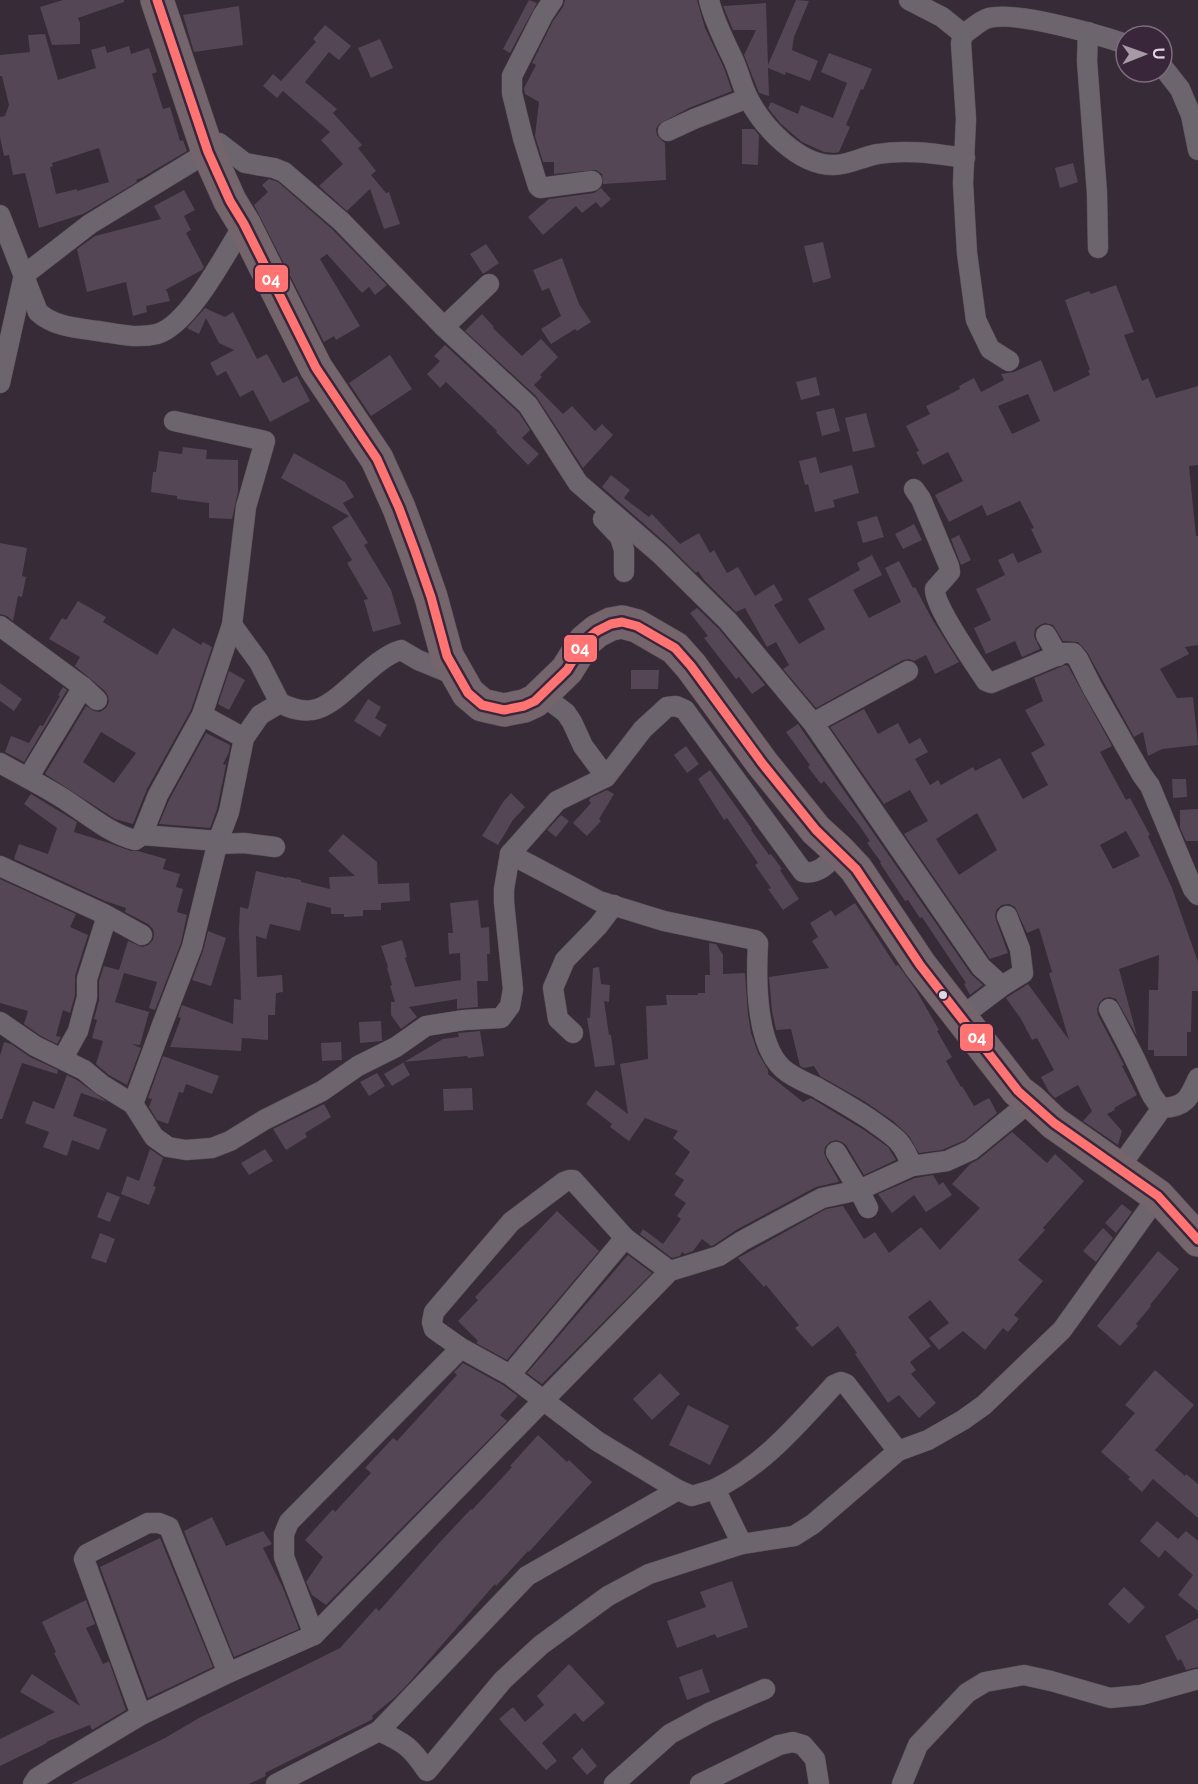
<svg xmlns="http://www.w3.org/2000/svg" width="1198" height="1784" font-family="Raleway,sans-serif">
<rect width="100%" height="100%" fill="#362b36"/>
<g fill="#554655" fill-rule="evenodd">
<path d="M63,0H124V2L78,18L80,23V44L52,45L40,7Z"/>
<path d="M529,0L537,3L510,53L503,49Z"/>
<path d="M565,0H697L705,28L724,68L732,91L689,108L659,124L656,129L657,135L661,140L665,143L666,180L603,184L602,174L596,170L554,174V162H543L535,136L539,102L525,94L524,88L536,65L532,63L553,21L563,7Z"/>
<path d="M796,0L809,1L794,37L792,50L818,61L810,81L786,72L785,75L768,68L769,96L759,93L744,55L756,30H733L723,6L766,3L768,65Z"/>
<path d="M239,6L243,45L194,52L183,15Z"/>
<path d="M325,25L351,46L339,60L329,52L305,82L337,109L333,113L362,145L358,148L376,171L371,175L386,193L389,192L400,224L384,229L370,189L347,211L319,186L343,164L321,140L330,132L283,91L277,98L263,86L273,74L281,81L316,42L313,39Z"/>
<path d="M45,34L58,80L96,68L91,50L105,46L107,53L129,46L131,54L149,48L157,72L152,74L163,109L170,107L180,141L183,140L187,151L143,177L136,180L137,182L83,214L39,228L25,173L13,175L9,155L4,156L0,137V117L5,116L9,105L2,76H0V55L30,52L28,35ZM99,148L109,182L77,191V189L56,194L50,167L53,166L52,163Z"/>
<path d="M380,39L393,68L371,78L358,48Z"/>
<path d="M829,53L872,69L863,90L861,89L846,125L850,127L839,152L834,153L824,152L802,142L781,124L768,108L771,102L798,114L801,105L833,118L847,83L821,72Z"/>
<path d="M742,129H754L759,135L758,165L742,164Z"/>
<path d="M1073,163L1078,182L1060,188L1055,168Z"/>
<path d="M269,179L278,182L333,230L387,285L375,295L369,287L362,293L327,254L320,259L360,326L336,340L334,336L324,342L254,205L268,192L262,185Z"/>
<path d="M601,188L611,199L601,208L596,202L582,213L576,206L543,235L528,217L549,199L594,193Z"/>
<path d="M184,190L195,210L184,216L191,230L186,233L204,267L202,270L165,290L167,291L170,301L146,306L147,312L133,316L126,282L87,292L77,249L95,236L161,219L154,206Z"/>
<path d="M823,242L831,278L813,283L804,246Z"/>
<path d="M486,244L499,263L483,274L470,254Z"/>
<path d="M562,258L579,304L591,322L577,331L575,329L551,344L541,329L561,316L549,288L542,291L533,270Z"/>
<path d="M1116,285L1134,332L1124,335L1142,381L1148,378L1156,398L1198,386V465L1189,466L1196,536H1198V645L1185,647L1189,654L1160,669L1177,698L1193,697L1198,745L1162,749L1148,756L1143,732L1134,737L1087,652L1078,642L1063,641L1053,625L1045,623L1040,625L1035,629L1034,636L1040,649L1022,657L1015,641L986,654L974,628L991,620L976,589L1005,575L998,560L1013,553L1018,563L1042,552L1031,529L1034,528L1020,501L987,516L982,505L949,522L935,495L963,481L948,452L923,465L916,452L919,451L906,426L930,414L926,406L960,389L959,386L974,378L981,392L1004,380L1001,374L1014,372L1041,360L1054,392L1090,375L1088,370H1090L1065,300L1089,291L1091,294ZM1028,394L1040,421L1012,434L998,406Z"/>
<path d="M205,308L225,317L233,312L257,359L267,354L283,383L297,376L310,401L270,422L253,390L240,397L226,371L217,376L210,363L234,350L219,343L206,318L199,334L187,328Z"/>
<path d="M482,314L494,327L493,328L522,356L541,339L558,357L540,375L542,377L534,385L563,414L572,406L595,431L602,424L613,435L583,468L536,396L465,331Z"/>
<path d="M445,345L519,413L530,430L522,438L539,454L528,465L496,432L497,431L446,382L440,388L427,374L440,361L434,356Z"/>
<path d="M390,355L412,389L371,416L349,383Z"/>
<path d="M816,377L820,395L801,400L796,382Z"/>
<path d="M834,408L840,431L822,436L816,412Z"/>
<path d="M866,413L875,447L853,452L845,418Z"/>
<path d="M183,447L207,450L206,459L238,460V492L232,519L209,518V503L177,499V496L151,492L153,472H156L159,451L182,454Z"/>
<path d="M294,453L345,482L354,497L343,503L368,543L364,545L391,590L401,624L373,632L364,600L368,599L347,563L352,560L332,527L349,516L281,478Z"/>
<path d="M816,457L820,473L852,465L859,493L833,500L835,507L815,512L808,484L805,485L799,461Z"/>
<path d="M611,475L630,490L624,498L649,517L652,514L680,544L699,533L710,553L714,550L727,573L738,567L755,596L774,584L783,600L774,605L799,644L825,629L808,599L860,570L857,563L872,555L882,575L853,590L869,618L901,602L885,568L899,561L913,588L915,587L932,619L959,662L935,674L926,655L914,661L909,659L903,660L816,708L783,669L789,665L776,642L767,647L745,608L736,612L704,580L698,571L696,573L668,545L602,487Z"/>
<path d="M877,516L884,537L863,543L857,522Z"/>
<path d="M914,524L922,540L903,549L895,534Z"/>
<path d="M959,535L971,560L961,565L951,539Z"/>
<path d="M0,543L27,548L22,576L26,577L22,597L18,596L13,621L7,616L0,614Z"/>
<path d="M78,601L106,617L103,622L157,655L173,628L201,645L203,642L212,647L191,710L147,789L133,824L115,819L45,774L86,706L94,711L100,712L106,708L109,702L108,696L105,691L75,666L80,657L49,639L62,618L66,620ZM101,732L136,753L114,783L83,762Z"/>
<path d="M697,608L719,629L765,685L752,694L739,677L736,679L704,638L708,636L690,613Z"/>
<path d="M1065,665L1068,666L1112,746L1100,752L1126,800L1130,798L1150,835L1148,836L1172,888L1198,962V991H1192L1191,1032H1187V1056H1154V1050H1148L1149,990H1158L1159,955L1119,969L1137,1036L1116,999L1110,997L1104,998L1099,1003L1097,1009L1098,1015L1124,1065L1122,1066L1137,1095L1114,1108L1115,1110L1107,1114L1122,1131L1118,1145L1083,1121L1092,1111L1078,1085L1055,1098L1049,1092L1041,1077L1054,1070L1037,1038L1032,1040L1021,1019L1006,998L1028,984L1069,1040L1049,973L1052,972L1039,928L1027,933L1015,907L1009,904L1002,905L997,909L995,915L996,920L1008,953L990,959L904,834L928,821L910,790L884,804L830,727L864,709L878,734L898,723L909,744L920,738L928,752L915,759L930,785L938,780L941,785L973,767L975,771L1000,758L1023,799L1048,785L1031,753L1045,745L1025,710L1043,701L1034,678ZM977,813L997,850L959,875L936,839ZM1126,831L1140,856L1113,869L1100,845Z"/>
<path d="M631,670H659L658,689H631Z"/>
<path d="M229,671L245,680L229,710L218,704Z"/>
<path d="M0,683L22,699L14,711L0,701Z"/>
<path d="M63,687L67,690L24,762L5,752L11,736L29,743L40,725L43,726L60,696L58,695Z"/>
<path d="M368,699L381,707L375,718L387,725L380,737L354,721Z"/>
<path d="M798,724L971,974L983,985L970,995L964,984L966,983L922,917L920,918L908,900L905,901L880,863L881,862L867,843L870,841L859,825L824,781L821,784L808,767L810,765L786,732Z"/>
<path d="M206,733L230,745L229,752L223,764L226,765L217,809L210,828L159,824L169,800Z"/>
<path d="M686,746L699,764L687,773L674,755Z"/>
<path d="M710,770L752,829L751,830L769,855L771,854L782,869L780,870L799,899L783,910L768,889L771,888L755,865L758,863L727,818L724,820L698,779Z"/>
<path d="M1172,779H1186L1187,797L1173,798Z"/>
<path d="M607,790L614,794L599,819L601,821L587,836L573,823L591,803L589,801L590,798Z"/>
<path d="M511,793L525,807L513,820L498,845L482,836L503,802Z"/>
<path d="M31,794L77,822L74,832L109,843L131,851H138L166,859L163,869L180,874L176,887L183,889L177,912L187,915L181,943L155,1010L149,1008L157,982L124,973L115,1002L149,1012L140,1045L132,1044L141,1048L127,1085L109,1075L96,1064L103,1041L92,1038L97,1020L94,1019L99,1000V981L104,966L119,970L128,941L142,947L148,945L153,940L154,934L153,929L148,924L125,912L126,908L105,901L14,859L19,844L48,854L57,828L24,804Z"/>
<path d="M1198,809V841H1186L1180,828V810Z"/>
<path d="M561,815L569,821L556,837L547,830Z"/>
<path d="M343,834L377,862L378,884L409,883L410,901L381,903V910H363V916L344,917V914H331V908L307,902L300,931L270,924L266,939L256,936L257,977L282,975L283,992L276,993L275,1015H268V1040L242,1038L241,1051L170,1047L181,1018L178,1017L182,1005L233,1024L234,999L241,1000L239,929L240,907L248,909L256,871L287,878V877L301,880V882L330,889L329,877L355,876L328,851Z"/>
<path d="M0,879L76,914L70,927L88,935L75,976V995L70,1013L63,1010L56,1036L61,1037L57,1044L41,1036L24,1024L28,1011L0,1003Z"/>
<path d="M478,900L481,928L489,927L490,954H487L488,981H477L478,1007L457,1009V999L409,1007L417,1017L401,1029L391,1015V1002H395L390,986L392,985L387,968L388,967L381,946L402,940L407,957L405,958L415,987L461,980L460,953L449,954L448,933H453L450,903Z"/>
<path d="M855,903L896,966L898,965L916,990L939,1030L937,1031L952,1057L946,1061L961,1087L962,1086L974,1106L989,1098L997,1113L965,1140L942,1150L919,1153L909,1136L893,1121L864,1101L820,1076L814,1066L804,1068L800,1066L791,1029L776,1030L772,1011L769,977L829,968L812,941L818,937L810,923L831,910L835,916Z"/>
<path d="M208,931L226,938L211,986L192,980L203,951Z"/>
<path d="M709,943L716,944L723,955V974L745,973L748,1014L751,1033L758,1053L768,1070V1074L803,1102L811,1098L864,1130L888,1147L896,1160L864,1175L846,1145L842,1142L836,1140L830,1142L825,1147L824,1153L828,1162L839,1181L838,1182L816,1187L736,1230L714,1245L711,1246L702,1239L693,1251L685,1254L682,1252L680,1256L672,1258L640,1234L643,1229L663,1244L681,1219L677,1216L686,1203L674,1195L684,1180L675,1174L690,1152L673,1138L678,1131L645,1118L629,1141L610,1127L612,1124L586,1104L596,1090L628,1114L620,1064L648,1059L646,1006L667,1005L666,995H698V993H705V975H710Z"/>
<path d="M599,967L601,984L610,985L609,1002L604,1001L609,1035H611L615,1065L595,1067L587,1018H590L593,968Z"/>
<path d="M381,1021L382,1041L360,1043L359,1022Z"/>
<path d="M480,1031L484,1056L468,1058L467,1056L403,1062L410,1075L392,1086L384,1074L443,1039L459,1037L458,1033Z"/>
<path d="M4,1042L11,1044L30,1057L58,1070L57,1074L22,1063L2,1119H0V1056Z"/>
<path d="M341,1042L342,1060L322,1061L321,1043Z"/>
<path d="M163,1056L219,1076L212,1094L186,1084L183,1093L179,1092L168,1124L157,1120L149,1107L152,1099L148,1098Z"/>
<path d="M377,1073L385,1086L369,1096L360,1082Z"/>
<path d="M67,1075L77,1080L107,1102L81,1093L73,1116L107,1129L99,1150L72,1140L67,1156L43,1147L49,1132L25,1123L33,1101L54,1109Z"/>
<path d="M472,1088L473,1110L444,1111L443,1089Z"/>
<path d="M324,1104L331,1117L305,1133L307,1137L286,1150L273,1129Z"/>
<path d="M1012,1132L1047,1163L1055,1154L1084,1181L1043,1228L1045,1230L1018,1260L1043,1281L1014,1315L1019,1319L1008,1332L1003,1328L985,1350L963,1331L939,1350L929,1338L949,1323L930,1300L908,1317L931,1346L910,1362L916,1370L911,1374L936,1403L919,1418L899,1395L888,1403L855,1354L857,1353L838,1326L812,1347L795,1328L799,1325L766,1285L764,1287L738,1258L826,1209L843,1206L864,1239L875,1232L889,1253L921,1227L940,1250L980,1208L952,1184L970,1164L979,1159Z"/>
<path d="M150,1149L163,1158L153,1186L156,1187L149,1205L121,1194L127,1176L139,1181Z"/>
<path d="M265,1149L273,1161L249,1175L241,1163Z"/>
<path d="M933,1175L939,1185L943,1182L952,1195L926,1212L914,1195L892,1213L878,1194L915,1178Z"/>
<path d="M107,1192L120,1197L110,1222L97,1217Z"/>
<path d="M1122,1204L1132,1212L1116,1233L1105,1223Z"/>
<path d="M557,1211L599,1251L507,1360L476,1343L478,1341L458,1321L478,1300L475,1297Z"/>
<path d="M1103,1228L1113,1238L1096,1262L1083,1251Z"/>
<path d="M100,1233L115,1239L106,1263L91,1258Z"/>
<path d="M1158,1251L1179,1269L1150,1305L1151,1306L1136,1324L1138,1326L1120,1346L1097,1326Z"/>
<path d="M628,1255L652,1273L542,1384L527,1373Z"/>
<path d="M463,1363L503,1385L518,1396L500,1415L507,1421L326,1605L312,1595L306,1582L323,1557L305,1540L333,1509L335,1512L371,1473L365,1468L393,1438L397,1441L457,1375L454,1372Z"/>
<path d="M1155,1370L1194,1405L1155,1450L1185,1476L1186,1474L1198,1484V1518L1153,1479L1142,1492L1128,1479L1130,1477L1101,1452L1135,1413L1125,1405Z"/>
<path d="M660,1373L680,1394L652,1420L633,1399Z"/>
<path d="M688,1405L729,1426L710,1465L669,1445Z"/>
<path d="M538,1435L567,1462L569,1460L592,1482L529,1552L528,1551L496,1586L495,1584L407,1685L394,1698L372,1716L373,1719L265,1773L266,1776L249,1784H71L165,1738L199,1718L340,1648L376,1608L379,1611L441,1541L471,1509L472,1510L512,1467L510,1466Z"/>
<path d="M212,1517L226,1546L263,1531L272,1544L263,1548L283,1588L299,1629L234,1657L184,1531Z"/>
<path d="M1157,1521L1178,1539L1186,1531L1198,1541V1611L1178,1595L1193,1575L1165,1550L1159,1558L1140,1541Z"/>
<path d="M160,1538L213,1667L148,1698L100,1567Z"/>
<path d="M732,1581L748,1627L717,1638L715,1634L677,1648L667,1621L706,1607L700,1592Z"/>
<path d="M1124,1587L1145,1607L1129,1624L1108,1604Z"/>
<path d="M86,1600L95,1624L86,1628L103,1664L109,1661L126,1710L92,1730L90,1725L46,1742L47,1743L0,1766V1739L55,1712L20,1692L32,1674L80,1706L54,1653L56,1652L42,1622Z"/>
<path d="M1198,1618V1667L1186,1670L1181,1659L1178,1661L1165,1636Z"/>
<path d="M569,1664L605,1703L583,1722L575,1713L542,1743L557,1761L546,1770L499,1719L513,1707L525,1722L544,1705L537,1696Z"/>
<path d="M702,1669L710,1692L687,1700L679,1677Z"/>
<path d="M582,1748L597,1766L587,1775L572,1758Z"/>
</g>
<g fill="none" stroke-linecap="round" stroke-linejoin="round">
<defs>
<g id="minor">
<path d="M553,0L543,15L512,76V93L523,138L538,186L540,188L592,181"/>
<path d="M709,0C714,21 724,40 733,59C739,72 742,86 748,98C763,127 799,166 834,165C849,165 864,156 878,154C907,149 936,154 965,158"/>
<path d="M909,0L942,17L963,34"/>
<path d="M1088,32L1087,61L1097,193L1098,248"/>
<path d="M1162,66L1180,89L1191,115L1198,150"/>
<path d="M668,131L694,119L748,98"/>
<path d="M204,143H219L245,163L274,168L284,172L341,221L444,327L528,405L578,483L660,554L728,621L813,723L981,967L1002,986"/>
<path d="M0,215L38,312C54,327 77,328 98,331C118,334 137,339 157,334C189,325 226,253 244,224"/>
<path d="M444,327L489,284"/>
<path d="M1009,361L990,349L976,320L967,253L963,183L966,119L961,43L963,34C971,30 978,22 986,19C1011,9 1099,35 1126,44"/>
<path d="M0,383L24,275L90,224L208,152"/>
<path d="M174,421L265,441L246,507L232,625L202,715"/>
<path d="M914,489L921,499L949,566L950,572L935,589C934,606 975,664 986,681L991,683L1063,653H1073L1078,659L1092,687L1142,775L1150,786L1193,889L1198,895"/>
<path d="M603,519L620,537L624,550V572"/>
<path d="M232,625L259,662L280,703"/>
<path d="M0,626L83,687"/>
<path d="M1046,635L1058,656"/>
<path d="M541,694L566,713L572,722L583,746L606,777"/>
<path d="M280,703C290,708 300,712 312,710C339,707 370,659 401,650L418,660L457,676"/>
<path d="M813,723L908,671"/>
<path d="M0,763C23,776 48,788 70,803C91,817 111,834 135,840L142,835"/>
<path d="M28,778L83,687L97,700"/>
<path d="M218,841L229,812L244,738L260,715L280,703"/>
<path d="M218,844L244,843L275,847"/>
<path d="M510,854L599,901L664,921L755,940L758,943C756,978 755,1050 787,1072C796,1078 806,1083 816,1087C835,1098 853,1108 871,1120C894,1137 901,1138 912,1166"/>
<path d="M0,866L102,913L142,935"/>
<path d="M1109,1009C1120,1030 1131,1050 1141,1072C1148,1085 1150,1097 1162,1108"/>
<path d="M961,1017L1002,986L1023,973L1020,949L1007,916"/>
<path d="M0,1022L35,1046L84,1070L102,1085L133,1104L162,1025L192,947L218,841L142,835L158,795L202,715L244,738"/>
<path d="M573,1033L558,1019L553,988L565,960L598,926L614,905"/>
<path d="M63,1058L78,1031L87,997V979L107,916"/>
<path d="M133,1104L154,1137L168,1147L186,1150L212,1148L230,1141L264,1120L322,1091L358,1066L396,1047L426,1026L464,1020L501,1018L510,1006L513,989L504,902V889L510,854L557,801L606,777L643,729L667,707L676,706L685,710L803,872C820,875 829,862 839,851"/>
<path d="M1119,1168L1162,1108C1186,1107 1189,1098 1198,1078"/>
<path d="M868,1208L859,1190L912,1166L947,1161L971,1150L1031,1101"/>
<path d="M667,1272L719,1256L742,1241L822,1198L859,1190L836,1152"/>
<path d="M510,1375L625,1238L573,1180H569L564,1182L511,1222L434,1312L432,1322L434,1329L461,1348L510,1375L597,1441L678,1490L692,1496L715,1489L742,1544"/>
<path d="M715,1489C764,1465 797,1425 834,1385L841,1382L846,1384L898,1451"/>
<path d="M314,1635L284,1557V1534L289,1522L461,1348"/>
<path d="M141,1715L84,1559L87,1554L148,1523H159L169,1527L228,1673"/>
<path d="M379,1731L527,1576L678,1490"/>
<path d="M33,1784L37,1778L56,1766L141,1715L228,1673L314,1635L666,1275L667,1269L625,1238"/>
<path d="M276,1784L379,1731C405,1743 411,1747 427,1771L503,1680L541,1645L608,1596L649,1574L742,1544L794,1536L813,1524L898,1451L928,1440L963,1420L984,1405L1062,1330L1158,1196"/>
<path d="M614,1784L670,1734L709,1713L765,1689"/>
<path d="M700,1784L779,1745L793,1742L803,1745L815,1759L819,1784"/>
<path d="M902,1784L918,1745L967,1693L985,1682L1024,1675L1051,1681L1110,1698L1141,1695L1198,1679"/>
</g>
<path id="trunk" d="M157,0L208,152L230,201L244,224L316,368L377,459L399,508L415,551L431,597L447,656L468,693L482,705L504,710L524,706L535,701L567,670L585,641L597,631L611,624L622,622L637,626L675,648L691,666L762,763L816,830L839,851L856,869L920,965L1018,1091L1031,1101L1054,1123L1158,1196L1198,1240"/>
</defs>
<use href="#minor" stroke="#544a54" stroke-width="21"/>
<use href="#trunk" stroke="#544a54" stroke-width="34"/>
<use href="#minor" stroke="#6d656e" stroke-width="20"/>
<use href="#trunk" stroke="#74646c" stroke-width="33"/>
<defs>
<path id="bus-1" d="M157,0L208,152L230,201L244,224L316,368L377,459L399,508L415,551L431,597L447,656L468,693L482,705L504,710L524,706L535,701L567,670L585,641L597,631L611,624L622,622L637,626L675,648L691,666L762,763L816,830L856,869L920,965L1018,1091L1054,1123L1158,1196L1198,1240"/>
</defs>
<use href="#bus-1" stroke="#3a263b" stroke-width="14"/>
<use href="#bus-1" stroke="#ff7373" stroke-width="9"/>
</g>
<circle fill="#e2d6e3" stroke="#3a263b" stroke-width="2" cx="943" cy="995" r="5"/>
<g stroke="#3a263b" stroke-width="2">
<rect x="254" y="264" width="35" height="29" rx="6" fill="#ff7373"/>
<rect x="563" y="634" width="35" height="29" rx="6" fill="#ff7373"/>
<rect x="959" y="1023" width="35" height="29" rx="6" fill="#ff7373"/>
</g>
<g font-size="16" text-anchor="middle" font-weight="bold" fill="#fff">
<text x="271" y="285">04</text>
<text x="580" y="654">04</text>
<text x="977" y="1043">04</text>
</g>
<g transform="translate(1144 54) rotate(89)"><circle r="28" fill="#3a263b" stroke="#7d6c7e" stroke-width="1.5"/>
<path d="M0-4.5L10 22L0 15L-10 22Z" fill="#a69aa6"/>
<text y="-9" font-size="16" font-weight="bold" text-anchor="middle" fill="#e2d6e3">U</text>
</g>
</svg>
